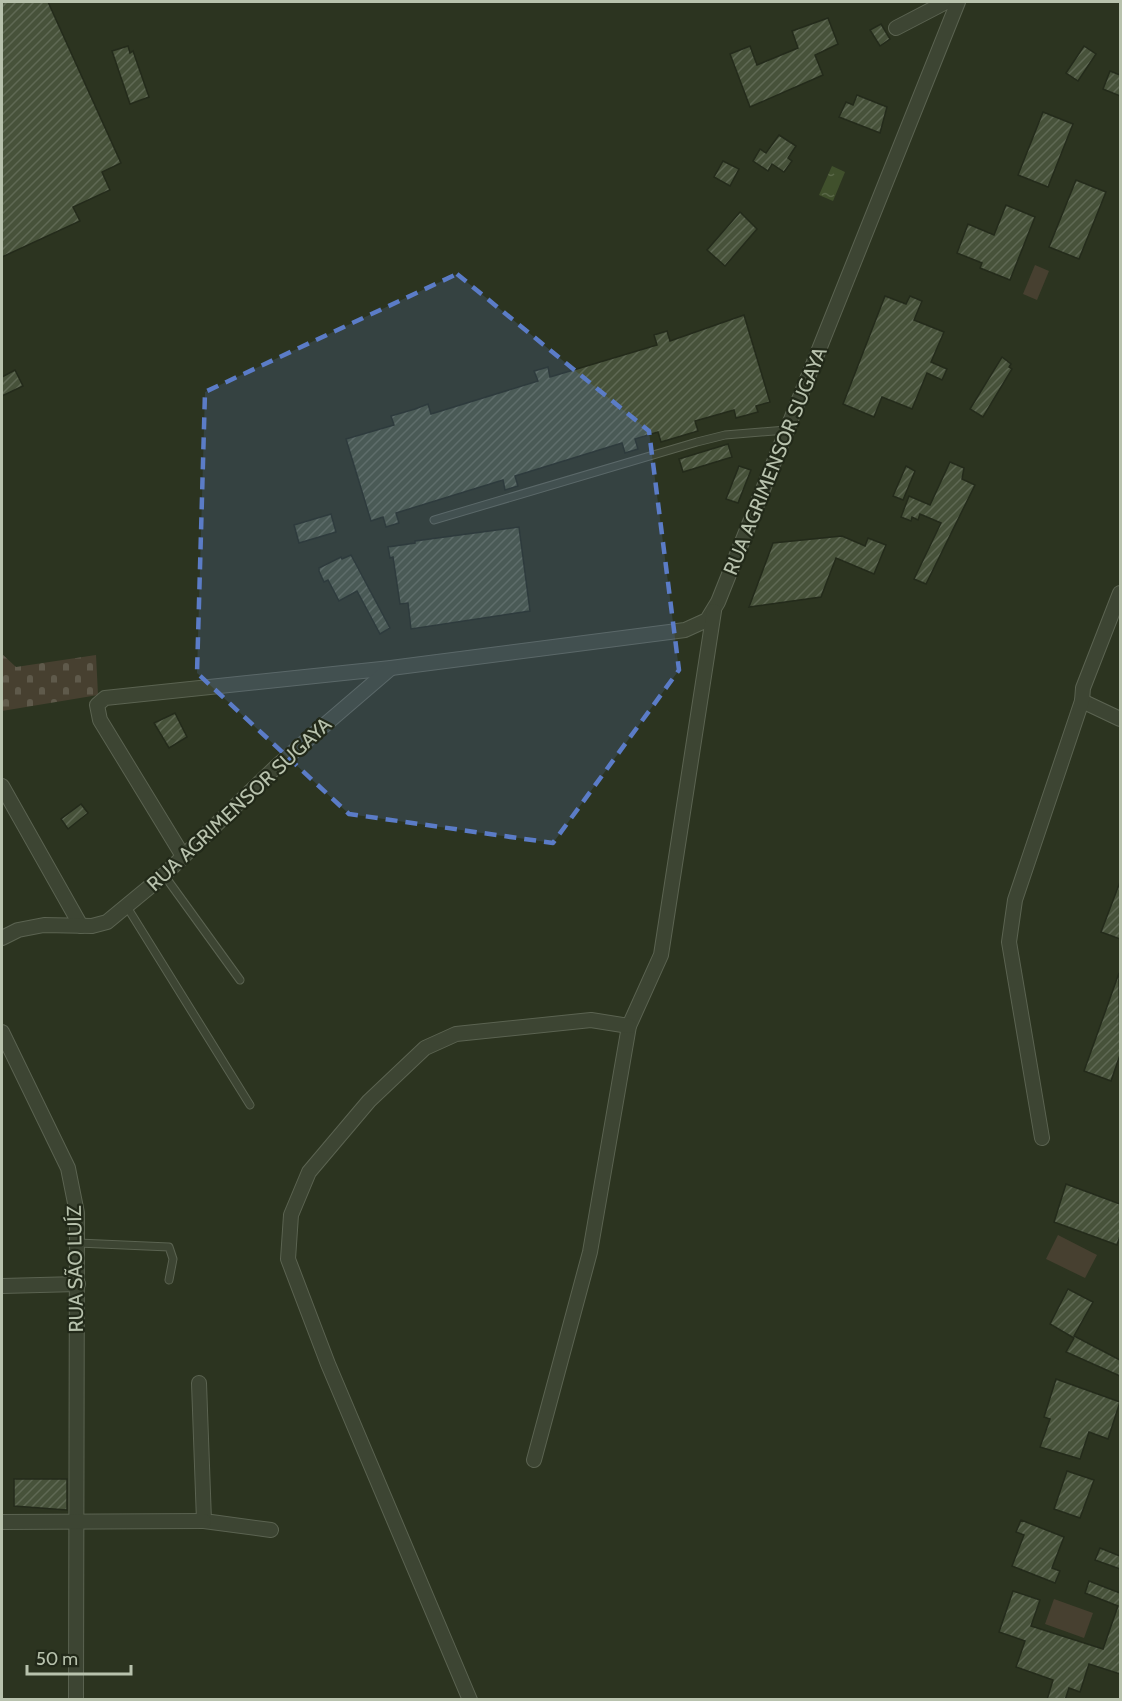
<svg xmlns="http://www.w3.org/2000/svg" width="1122" height="1701" font-family="Cabin,sans-serif">
<defs>
<pattern id="cemetery-stones" width="16" height="16" patternUnits="userSpaceOnUse" patternTransform="scale(1.5)"><rect width="16" height="16" fill="#474030"/><path d="M2 7V4a2 2 0 0 1 4 0v3zM10 15v-3a2 2 0 0 1 4 0v3z" fill="#5f5a4b"/></pattern>
<pattern id="water-ripples" width="26" height="14" patternUnits="userSpaceOnUse" patternTransform="scale(1.5)"><rect width="26" height="14" fill="#40502c"/><path d="M2 4q2-2 4 0t4 0M15 11q2-2 4 0t4 0" fill="none" stroke="#5a6848"/></pattern>
<pattern id="building-hatch" width="6" height="6" patternUnits="userSpaceOnUse" patternTransform="scale(1.5)"><rect width="6" height="6" fill="#47523a"/><path d="M-1 1l2-2M0 6l6-6M5 7l2-2" fill="none" stroke="#5f6954"/></pattern>
</defs>
<rect width="100%" height="100%" fill="#2c3420"/>
<path fill="url(#cemetery-stones)" d="M2,654L16,667L96,655L98,695L2,711Z"/>
<g fill="#474030">
<path d="M1035,265L1049,271L1037,300L1023,294Z"/>
<path d="M1058,1235L1097,1255L1085,1278L1046,1259Z"/>
<path d="M1054,1599L1093,1613L1084,1638L1045,1624Z"/>
</g>
<path fill="url(#water-ripples)" d="M832,166L845,172L833,201L819,195Z"/>
<g fill="url(#building-hatch)" stroke="#242b1b" stroke-width="1.5">
<path d="M2,2H48L121,163L102,172L110,190L73,207L80,221L2,257Z"/>
<path d="M828,18L838,44L815,55L823,75L750,107L730,54L750,46L757,65L798,48L792,31Z"/>
<path d="M881,24L890,39L880,46L870,30Z"/>
<path d="M128,46L130,53L133,51L149,97L130,104L112,51Z"/>
<path d="M1084,46L1096,54L1078,81L1066,73Z"/>
<path d="M1110,71L1120,75V96L1103,89Z"/>
<path d="M857,95L887,107L880,133L839,117L846,102L853,105Z"/>
<path d="M1043,112L1073,124L1048,187L1018,175Z"/>
<path d="M779,135L796,146L788,158L792,161L784,172L772,164L768,171L753,161L760,149L766,153Z"/>
<path d="M723,161L739,169L730,186L714,177Z"/>
<path d="M1076,180L1106,192L1079,259L1049,247Z"/>
<path d="M1006,205L1035,217L1010,280L980,268L982,263L957,253L968,224L994,235Z"/>
<path d="M740,212L757,229L725,266L707,250Z"/>
<path d="M885,296L906,304L910,296L922,301L914,320L944,332L931,362L947,369L942,380L927,373L912,409L882,397L874,417L843,404Z"/>
<path d="M744,315L770,402L756,406L758,412L736,418L734,410L695,421L698,431L661,442L658,432L635,439L638,449L625,453L622,443L515,476L518,486L505,490L503,480L396,513L399,523L386,527L383,517L371,521L346,439L394,425L391,416L415,409L428,404L431,414L538,381L534,371L548,367L550,377L657,345L654,335L667,331L670,341Z"/>
<path d="M1002,357L1011,364L1009,367L1012,369L983,417L970,409Z"/>
<path d="M15,370L23,386L2,396V377Z"/>
<path d="M728,444L732,457L683,472L679,459Z"/>
<path d="M950,462L964,468L962,479L975,485L926,584L914,579L941,523L920,514L918,520L912,517L911,521L901,517L909,496L930,505Z"/>
<path d="M739,466L751,470L738,503L726,499Z"/>
<path d="M906,466L915,471L903,500L893,496Z"/>
<path d="M331,514L336,532L299,543L294,525Z"/>
<path d="M519,527L530,611L411,629L408,603L400,604L393,557L390,558L388,547L415,543V541Z"/>
<path d="M842,536L865,546L868,538L886,545L874,574L836,558L821,597L749,607L773,543Z"/>
<path d="M351,555L390,628L380,634L357,591L339,601L328,580L324,582L319,571V568L341,557L342,559Z"/>
<path d="M175,713L187,737L169,748L154,723Z"/>
<path d="M81,804L88,813L68,829L61,819Z"/>
<path d="M1120,882V939L1101,932Z"/>
<path d="M1119,973L1120,1055L1111,1081L1084,1071Z"/>
<path d="M1066,1184L1120,1204V1236L1117,1245L1054,1222Z"/>
<path d="M1068,1289L1093,1302L1074,1336L1120,1360V1376L1066,1352L1074,1338L1050,1324Z"/>
<path d="M1056,1379L1120,1402L1108,1439L1089,1432L1080,1459L1040,1447L1050,1419L1044,1417Z"/>
<path d="M1067,1471L1094,1480L1080,1518L1054,1509Z"/>
<path d="M14,1479H67V1510L14,1506Z"/>
<path d="M1021,1520L1064,1537L1052,1568L1060,1571L1055,1583L1012,1566L1024,1535L1016,1532Z"/>
<path d="M1100,1548L1120,1556V1569L1095,1560Z"/>
<path d="M1089,1581L1120,1593V1674L1089,1664L1080,1692L1069,1688L1065,1700H1047L1053,1680L1016,1667L1025,1641L999,1632L1013,1591L1040,1600L1031,1626L1103,1649L1118,1606L1085,1593Z"/>
</g>
<g fill="none" stroke-linecap="round" stroke-linejoin="round">
<defs>
<g id="service">
<path d="M434,520L697,442L725,435L786,430"/>
<path d="M164,875L240,980"/>
<path d="M127,907L250,1105"/>
<path d="M78,1243L169,1247L173,1259L169,1280"/>
</g>
<g id="minor">
<path d="M896,28L946,2"/>
<path d="M1082,701L1120,719"/>
<path d="M2,786L81,926"/>
<path d="M183,856L100,720L97,705L105,698L391,668L685,630L707,620L718,602L958,2"/>
<path d="M2,938L18,930L44,925L92,926L107,922L164,875L278,765L391,668"/>
<path d="M2,1032L68,1168L77,1213L76,1700"/>
<path d="M1042,1138L1009,942L1015,900L1082,701L1083,688L1120,593"/>
<path d="M2,1286L78,1284"/>
<path d="M199,1383L204,1521L271,1530"/>
<path d="M534,1460L590,1252L629,1026L661,955L714,611"/>
<path d="M2,1522L204,1521"/>
<path d="M470,1700L328,1364L288,1259L291,1215L309,1172L369,1101L425,1048L456,1034L591,1020L629,1026"/>
</g>
</defs>
<use href="#service" stroke="#5b6351" stroke-width="9"/>
<use href="#minor" stroke="#5b6351" stroke-width="16"/>
<use href="#service" stroke="#3d4533" stroke-width="7"/>
<use href="#minor" stroke="#3d4533" stroke-width="14"/>
</g>
<path fill="#5b7cc7" fill-opacity="0.2" stroke="#5b7cc7" stroke-width="4.5" stroke-dasharray="12 8" stroke-linejoin="round" d="M457,274L649,431L679,670L553,843L349,814L197,673L205,392Z"/>
<g text-anchor="middle" stroke-width="4.5" stroke-linejoin="round" paint-order="stroke">
<g font-size="20" fill="#b8c2ad" stroke="#222919">
<text transform="translate(775 461) rotate(-68)" y="7">RUA AGRIMENSOR SUGAYA</text>
<text transform="translate(239 804) rotate(-43)" y="7">RUA AGRIMENSOR SUGAYA</text>
<text transform="translate(75 1269) rotate(-91)" y="7">RUA SÃO LUÍZ</text>
</g>
</g>
<rect width="1122" height="1701" fill="none" stroke="#b8c2ad" stroke-width="6"/>
<path d="M27 1665v9h104v-9" fill="none" stroke="#b8c2ad" stroke-width="3"/>
<text x="36" y="1665" font-size="18" fill="#b8c2ad" stroke="#222919" stroke-width="4.5" paint-order="stroke">50 m</text>
</svg>
